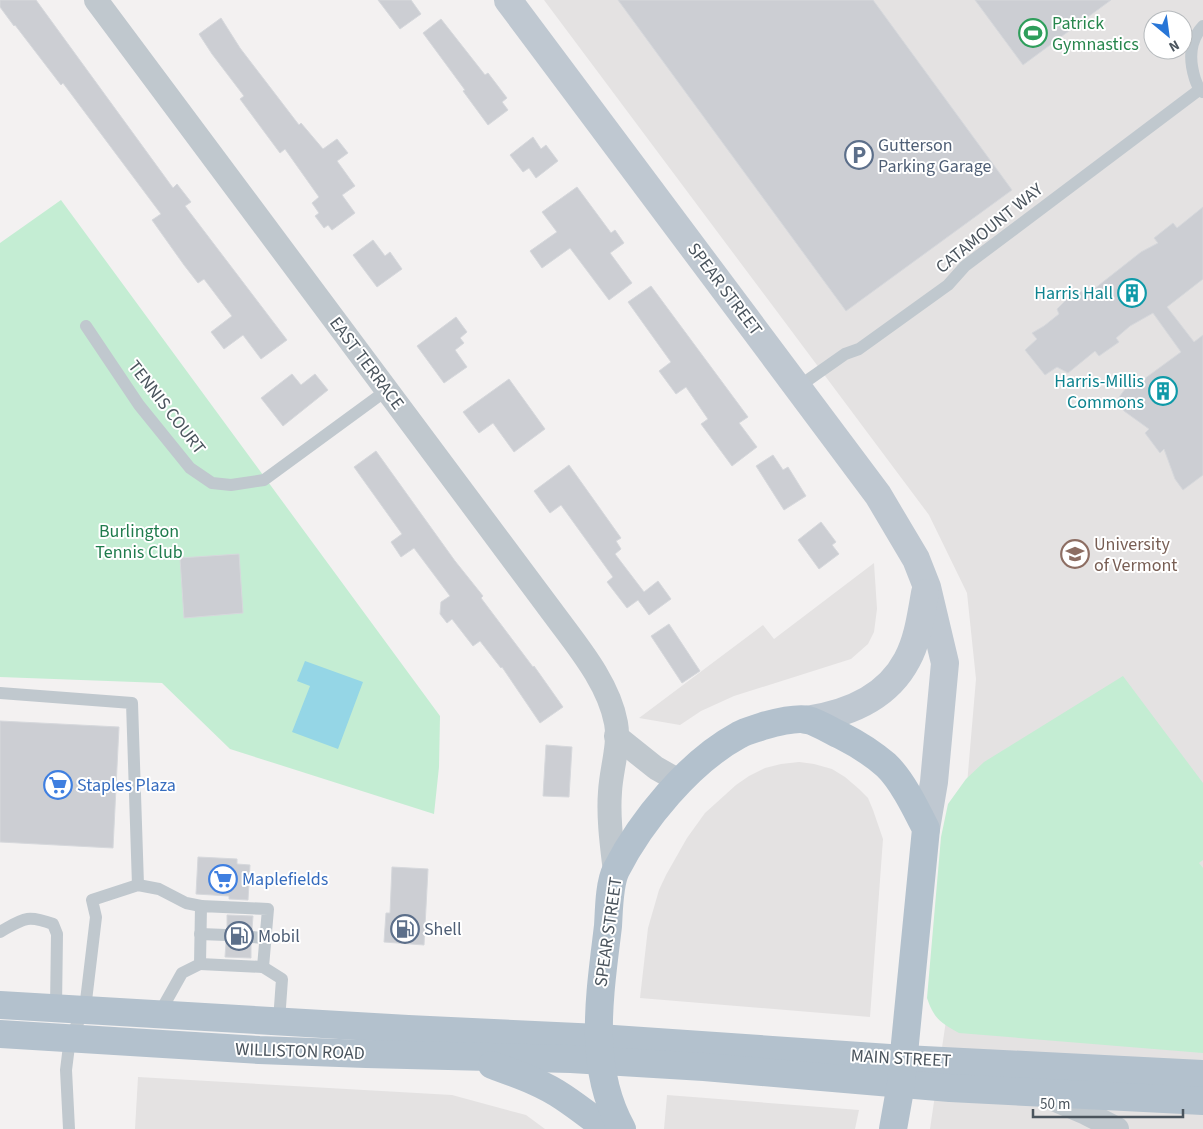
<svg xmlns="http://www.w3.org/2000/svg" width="1203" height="1129" font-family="'Source Sans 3',sans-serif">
<rect width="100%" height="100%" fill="#f3f1f1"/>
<g fill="#e4e2e2" fill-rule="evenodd">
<path d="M544,0H1203V1129H930L948,1007L976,679L967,593L929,515ZM1153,20H1183V50H1153Z"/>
<path d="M874,563L877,609L874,632L868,644L851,659L734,696L701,711L680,725L639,718L763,625L774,639Z"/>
<path d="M799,762L814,764L832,769L845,777L859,789L868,798L873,810L883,839L870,1017L640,998L648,928L659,890L666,875L687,838L705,813L736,785L749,776L765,768L781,764Z"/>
<path d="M138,1077L452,1095L526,1115L545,1129H135Z"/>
<path d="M667,1095L859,1110L855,1129H664Z"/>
</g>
<g fill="#c4edd3">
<path d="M61,200L440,716L439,767L434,814L230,749L162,683L0,677V243Z"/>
<path d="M1123,676L1203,783V860L1199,863L1203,868V1053L959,1033C941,1023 934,1019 927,998L941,837L948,804L966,779L984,762Z"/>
</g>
<path fill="#95d6e6" d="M305,661L363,682L338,749L292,732L310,686L297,681Z"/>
<g fill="#ccced3" stroke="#d6d8dc">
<path d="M0,0H36L173,188L177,184L191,202L185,206L287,340L261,359L243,335L224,349L211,332L232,316L204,279L198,283L184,265L152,220L161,214L63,83L61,85L15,25L14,26L0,7Z"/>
<path d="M378,0H411L421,14L400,29Z"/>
<path d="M618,0H873L1012,190L846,311Z"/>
<path d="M975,0H1111L1023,65Z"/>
<path d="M221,18L240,48L299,125L301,123L323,149L337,139L348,153L337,161L355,186L342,195L355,213L332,230L328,225L324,228L315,216L319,213L312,203L319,197L285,149L280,153L240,99L244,96L212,54L199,34Z"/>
<path d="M441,19L485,75L488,73L507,98L502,102L508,110L488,125L463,91L465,90L423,33Z"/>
<path d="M533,137L541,149L546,145L558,161L536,178L529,168L523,172L510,155Z"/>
<path d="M577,187L611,233L615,230L624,243L610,253L632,283L609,300L570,248L542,268L530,251L557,232L542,212Z"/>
<path d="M1203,207V279L1167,307L1194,342L1203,335V475L1183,490L1175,479L1164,449L1160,453L1145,433L1149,429L1124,411L1117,400L1134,377L1140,382L1181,352L1153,313L1130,326L1116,338L1119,342L1099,356L1095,351L1068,373L1057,367L1045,375L1025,350L1037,339L1032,333L1044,326L1059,314L1057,309L1067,299L1081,291L1083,293L1093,288L1094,289L1141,252L1158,243L1154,238L1173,223L1177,228Z"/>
<path d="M373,240L385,256L390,252L402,269L377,287L353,255Z"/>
<path d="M651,286L748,417L739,423L757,447L732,466L701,424L708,419L686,387L676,394L659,371L671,362L628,302Z"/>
<path d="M456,317L467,332L460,338L464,343L455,350L467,367L444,383L417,346Z"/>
<path d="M292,374L301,385L315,374L328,390L283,426L261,398Z"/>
<path d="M509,379L545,429L514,452L493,423L479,433L463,412Z"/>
<path d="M376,451L455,561L483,596L481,598L533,667L534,666L563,707L540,723L502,667L501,668L480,641L473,646L452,619L447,623L440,614L441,602L450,596L414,548L401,557L391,542L402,534L354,467Z"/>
<path d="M773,455L783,470L788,467L806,496L784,510L756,466Z"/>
<path d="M569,465L621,538L616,541L621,549L615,554L644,592L658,581L671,599L649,615L638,600L627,608L607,582L613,577L561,505L550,513L534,491Z"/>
<path d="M821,522L836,542L832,545L839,554L819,569L798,540Z"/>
<path d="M239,554L243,613L184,618L180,558Z"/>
<path d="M669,624L700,671L682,683L651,636Z"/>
<path d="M0,721L119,727L113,848L0,842Z"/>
<path d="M546,745L572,747L569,797L543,796Z"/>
<path d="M198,857L237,859V864L250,865L248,900L229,899V896L196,894Z"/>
<path d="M392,867L428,869L424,945L384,942L386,913H390Z"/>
<path d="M227,915L253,916L252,929L246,932L244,937L247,943L251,945V958L225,957L226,943L230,942L234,936L233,931L227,927Z"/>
</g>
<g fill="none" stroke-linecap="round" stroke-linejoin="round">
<g stroke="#c0c8ce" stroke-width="12">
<path d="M1203,26C1189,41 1189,60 1195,79C1197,84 1198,89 1203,92"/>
<path d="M86,326L139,405L190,468L212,483L231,485L264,480L387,390"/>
<path d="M798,387L845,354L859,349L948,285L965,266L1199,90"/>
<path d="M0,693L132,703L138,885"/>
<path d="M0,932C23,919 26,914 53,924L57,934L56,1007L58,1011"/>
<path d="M200,934L226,935"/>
<path d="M252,937L266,938"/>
<path d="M200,964L263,967"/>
<path d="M159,1014L182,973L200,964L201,906L268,909L263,967L282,979L279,1021"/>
<path d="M69,1129L66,1070L70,1038L85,1009L96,917L92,900L138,885L159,889L186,903L201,906"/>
</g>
<g stroke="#c0c8ce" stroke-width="24">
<path d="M96,0L556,617C579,648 609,684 616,723C620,745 611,770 610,792C608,818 612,846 615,872"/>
<path d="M616,736L656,768L679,781"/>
<path d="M1046,1096L1086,1113L1117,1129"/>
</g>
<g stroke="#bfc8d1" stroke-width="28">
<path d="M508,0L878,495L916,559L927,587L945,663L934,782L926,829"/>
<path d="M806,720C848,714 887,698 907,660C918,640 921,615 925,593"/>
</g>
<g stroke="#b3c1cd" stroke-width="28">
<path d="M0,1005L408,1029L599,1038L904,1059L1203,1074"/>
<path d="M0,1034L259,1050L366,1054L571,1059L704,1067L950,1088L1203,1101"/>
<path d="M492,1065C516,1074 541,1082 563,1097C578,1107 592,1118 607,1129"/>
<path d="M622,1129C587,1066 600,994 608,926C609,911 609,884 616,870C641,821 689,762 739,735C746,731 755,729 763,726C774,723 797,717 808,720C819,723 831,731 842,736C858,744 872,753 886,765C902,780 916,809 926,829L901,1084L893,1129"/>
</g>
</g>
<defs>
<symbol id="stadium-ring" viewBox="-11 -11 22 22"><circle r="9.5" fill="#fff" stroke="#2e9e5b" stroke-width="1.5"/><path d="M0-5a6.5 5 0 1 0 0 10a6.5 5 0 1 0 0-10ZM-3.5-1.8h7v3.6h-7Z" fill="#2e9e5b"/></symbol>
<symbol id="parking-ring" viewBox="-11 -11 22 22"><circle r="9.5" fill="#fff" stroke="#5c6f8a" stroke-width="1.5"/><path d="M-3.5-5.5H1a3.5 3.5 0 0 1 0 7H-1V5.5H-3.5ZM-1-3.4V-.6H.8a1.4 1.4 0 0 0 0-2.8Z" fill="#5c6f8a"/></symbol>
<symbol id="building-ring" viewBox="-11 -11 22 22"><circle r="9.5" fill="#fff" stroke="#0f9aa8" stroke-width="1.5"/><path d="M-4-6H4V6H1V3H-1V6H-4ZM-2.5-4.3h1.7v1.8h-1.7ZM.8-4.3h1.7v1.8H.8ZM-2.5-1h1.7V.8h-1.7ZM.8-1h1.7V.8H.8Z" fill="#0f9aa8"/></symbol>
<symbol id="university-ring" viewBox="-11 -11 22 22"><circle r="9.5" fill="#fff" stroke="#8d6e63" stroke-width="1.5"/><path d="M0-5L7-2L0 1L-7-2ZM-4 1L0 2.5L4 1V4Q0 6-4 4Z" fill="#8d6e63"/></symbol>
<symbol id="supermarket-ring" viewBox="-11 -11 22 22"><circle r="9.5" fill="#fff" stroke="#3f7fe0" stroke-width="1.5"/><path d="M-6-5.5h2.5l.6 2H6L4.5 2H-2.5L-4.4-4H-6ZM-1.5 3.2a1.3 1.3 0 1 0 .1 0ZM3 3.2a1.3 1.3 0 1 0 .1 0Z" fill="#3f7fe0"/></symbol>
<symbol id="fuel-ring" viewBox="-11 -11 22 22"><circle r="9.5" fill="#fff" stroke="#5c6f8a" stroke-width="1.5"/><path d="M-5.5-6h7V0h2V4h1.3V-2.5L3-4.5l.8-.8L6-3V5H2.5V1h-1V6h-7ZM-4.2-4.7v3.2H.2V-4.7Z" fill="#5c6f8a"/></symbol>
</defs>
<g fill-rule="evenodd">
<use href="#stadium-ring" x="1017" y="17" width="32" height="32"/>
<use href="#parking-ring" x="843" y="139" width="32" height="32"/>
<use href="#building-ring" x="1116" y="277" width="32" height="32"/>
<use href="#building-ring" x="1147" y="375" width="32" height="32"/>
<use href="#university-ring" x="1059" y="538" width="32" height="32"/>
<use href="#supermarket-ring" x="42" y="769" width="32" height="32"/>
<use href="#supermarket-ring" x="207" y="863" width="32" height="32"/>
<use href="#fuel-ring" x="389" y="913" width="32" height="32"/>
<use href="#fuel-ring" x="223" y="920" width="32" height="32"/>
</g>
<g text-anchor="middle" stroke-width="4" stroke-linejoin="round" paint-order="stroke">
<g font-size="18" fill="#27864d" stroke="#fff" text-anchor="start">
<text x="1052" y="29">Patrick<tspan x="1052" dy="21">Gymnastics</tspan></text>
</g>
<g font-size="18" fill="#4e5e75" stroke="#fff" text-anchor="start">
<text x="878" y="151">Gutterson<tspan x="878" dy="21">Parking Garage</tspan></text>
<text x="424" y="935">Shell</text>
<text x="258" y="942">Mobil</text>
</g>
<g font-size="18" fill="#4a545d" stroke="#fff">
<text transform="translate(989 228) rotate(-39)" y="6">CATAMOUNT WAY</text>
<text transform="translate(725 289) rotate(53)" y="6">SPEAR STREET</text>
<text transform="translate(367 363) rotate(53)" y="6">EAST TERRACE</text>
<text transform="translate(167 407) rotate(52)" y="6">TENNIS COURT</text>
<text transform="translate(608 932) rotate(-82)" y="6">SPEAR STREET</text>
<text transform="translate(300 1051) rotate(2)" y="6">WILLISTON ROAD</text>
<text transform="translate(901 1058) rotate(3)" y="6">MAIN STREET</text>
</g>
<g font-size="18" fill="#0d838f" stroke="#fff" text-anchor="end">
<text x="1113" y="299">Harris Hall</text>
<text x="1144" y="387">Harris-Millis<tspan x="1144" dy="21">Commons</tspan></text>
</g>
<g font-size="18" fill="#1f7b4c" stroke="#fff">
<text x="139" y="537">Burlington<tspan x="139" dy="21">Tennis Club</tspan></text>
</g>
<g font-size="18" fill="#785e54" stroke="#fff" text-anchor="start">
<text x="1094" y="550">University<tspan x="1094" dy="21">of Vermont</tspan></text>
</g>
<g font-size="18" fill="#366cbe" stroke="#fff" text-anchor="start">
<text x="77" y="791">Staples Plaza</text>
<text x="242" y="885">Maplefields</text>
</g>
</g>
<g transform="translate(1168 35) rotate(151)"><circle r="24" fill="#ffffff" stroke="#b7bbbe"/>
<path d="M0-4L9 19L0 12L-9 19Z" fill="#2876d7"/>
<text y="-8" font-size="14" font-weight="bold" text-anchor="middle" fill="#4a545d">N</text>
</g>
<path d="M1033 1109v8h150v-8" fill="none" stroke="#4a545d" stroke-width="2.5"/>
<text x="1040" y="1109" font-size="15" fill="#4a545d" stroke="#ffffff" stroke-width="4" paint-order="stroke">50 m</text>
</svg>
